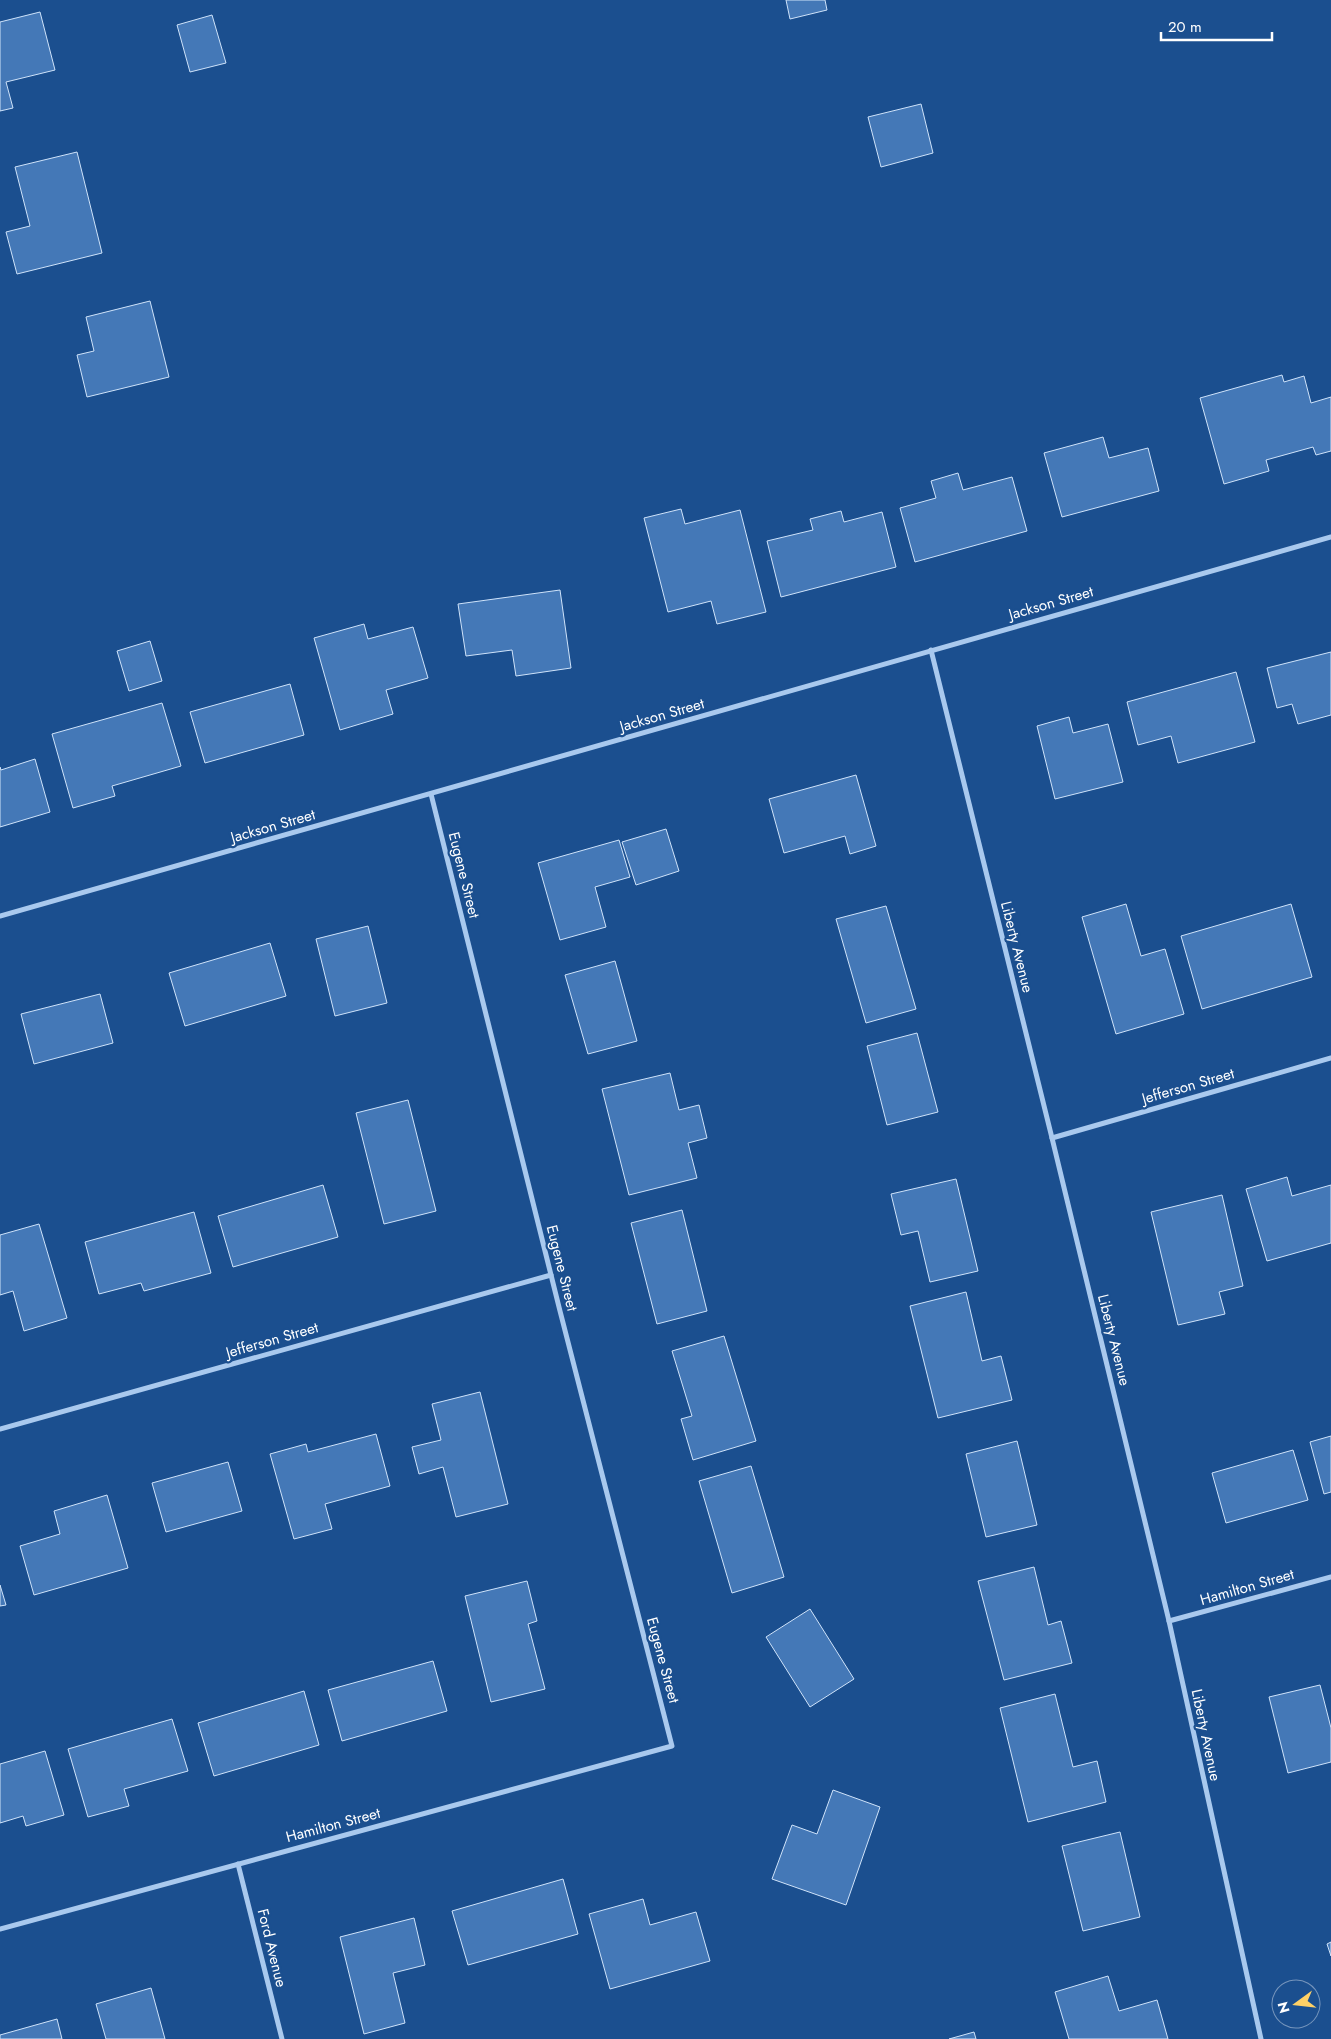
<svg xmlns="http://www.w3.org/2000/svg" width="1331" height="2039" font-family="Jost,sans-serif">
<rect width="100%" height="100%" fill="#1b4f8f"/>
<g fill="#4478b7" stroke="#cfe3fa">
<path d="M786,0H825L827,10L790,19Z"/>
<path d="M40,12L55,70L6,82L13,108L0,111V22Z"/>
<path d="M212,15L226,63L190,72L177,25Z"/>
<path d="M921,104L933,153L881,167L868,117Z"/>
<path d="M77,152L102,253L17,274L6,232L30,226L15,167Z"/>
<path d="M150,301L169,377L87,397L77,355L94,351L86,317Z"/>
<path d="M1282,375L1284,382L1304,376L1311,403L1331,397V451L1316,455L1313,447L1266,460L1269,471L1224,484L1200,398Z"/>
<path d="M1103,437L1109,458L1148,448L1159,491L1062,517L1044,453Z"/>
<path d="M958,473L963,490L1012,477L1027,531L915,562L900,508L936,498L931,481Z"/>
<path d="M681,509L685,524L740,510L766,612L717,624L711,601L668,612L644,518Z"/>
<path d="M841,511L844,522L882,512L896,567L781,597L767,541L813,530L810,519Z"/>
<path d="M560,590L571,668L516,676L512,650L466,656L458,604Z"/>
<path d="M364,624L368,639L413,627L428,678L386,690L393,714L340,730L314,638Z"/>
<path d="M150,641L162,681L129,691L117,651Z"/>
<path d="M1331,652V715L1298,724L1292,704L1277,708L1267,668Z"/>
<path d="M1236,672L1255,742L1178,763L1171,736L1138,745L1127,702Z"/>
<path d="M290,684L304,735L205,763L190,712Z"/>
<path d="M162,703L181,766L112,786L115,796L73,808L52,734Z"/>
<path d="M1069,717L1073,733L1108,724L1123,782L1055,799L1037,726Z"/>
<path d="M35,759L50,812L0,827V767L1,770Z"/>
<path d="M856,775L876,846L850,854L845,836L784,853L769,799Z"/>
<path d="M666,829L679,871L636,885L622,842Z"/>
<path d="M619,840L630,877L595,887L606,927L560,940L538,863Z"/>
<path d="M1126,904L1141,956L1165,949L1184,1014L1116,1034L1082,917Z"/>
<path d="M1291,904L1312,977L1202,1009L1181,936Z"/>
<path d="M886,906L916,1009L866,1023L836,919Z"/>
<path d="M368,926L387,1003L335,1016L316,939Z"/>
<path d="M270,943L286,996L185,1026L169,973Z"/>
<path d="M615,961L637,1041L588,1054L565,975Z"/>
<path d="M100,994L113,1043L34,1064L21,1014Z"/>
<path d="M917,1033L938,1112L887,1125L867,1046Z"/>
<path d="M670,1073L679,1110L699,1105L707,1138L688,1143L697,1178L629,1195L602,1089Z"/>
<path d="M408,1100L436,1211L384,1224L356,1113Z"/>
<path d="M1287,1177L1292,1196L1331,1185V1243L1267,1261L1246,1189Z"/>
<path d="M956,1179L978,1271L930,1282L918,1231L901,1235L891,1194Z"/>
<path d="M323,1185L338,1237L233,1267L218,1216Z"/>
<path d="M1222,1195L1243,1286L1219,1292L1225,1314L1178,1325L1151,1212Z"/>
<path d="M682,1210L707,1311L657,1324L631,1223Z"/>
<path d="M194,1212L211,1273L144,1291L141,1283L99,1294L85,1242Z"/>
<path d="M39,1224L67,1318L24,1331L13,1291L0,1295V1235Z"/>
<path d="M966,1292L982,1361L1001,1356L1012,1400L938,1418L910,1306Z"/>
<path d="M724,1336L756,1441L693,1460L681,1419L692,1416L672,1351Z"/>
<path d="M480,1392L508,1504L456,1517L443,1467L419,1474L412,1447L441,1440L432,1404Z"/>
<path d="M376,1434L390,1486L325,1504L332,1529L294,1539L270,1454L306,1444L308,1452Z"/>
<path d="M1331,1436V1492L1324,1494L1310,1442Z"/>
<path d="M1017,1441L1037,1525L986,1537L966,1454Z"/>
<path d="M1293,1450L1308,1500L1226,1523L1212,1473Z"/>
<path d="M228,1462L242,1511L166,1532L152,1483Z"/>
<path d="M751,1466L784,1577L732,1593L699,1481Z"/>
<path d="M107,1495L128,1568L34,1595L20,1546L60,1534L54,1511Z"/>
<path d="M1034,1567L1048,1625L1061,1621L1072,1663L1004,1680L978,1581Z"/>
<path d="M527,1581L537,1621L528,1624L545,1689L491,1702L465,1596Z"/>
<path d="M0,1585L6,1605L0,1606Z"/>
<path d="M810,1609L854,1679L810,1707L766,1637Z"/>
<path d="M433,1661L447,1711L342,1741L328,1690Z"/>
<path d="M1320,1685L1331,1728V1762L1288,1773L1269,1697Z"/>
<path d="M304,1691L319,1745L214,1776L198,1723Z"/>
<path d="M1055,1694L1073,1767L1097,1761L1106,1802L1028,1822L1000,1708Z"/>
<path d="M172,1719L188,1771L124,1789L129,1806L88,1817L68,1749Z"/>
<path d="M45,1751L64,1815L26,1826L23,1816L0,1823V1764Z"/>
<path d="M833,1790L880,1807L846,1905L772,1879L792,1825L817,1834Z"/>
<path d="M1120,1832L1140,1917L1083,1931L1062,1846Z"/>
<path d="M563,1879L578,1934L468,1965L452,1911Z"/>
<path d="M643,1899L650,1925L696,1912L710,1961L610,1989L589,1914Z"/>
<path d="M414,1918L425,1965L393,1973L405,2023L364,2034L340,1937Z"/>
<path d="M1331,1942V1956L1327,1944Z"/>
<path d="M1108,1976L1119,2011L1157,2000L1168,2039H1069L1055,1992Z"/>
<path d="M151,1988L165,2039H106L96,2004Z"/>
<path d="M57,2019L62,2039H0V2035Z"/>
<path d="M974,2032L976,2039H949Z"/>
</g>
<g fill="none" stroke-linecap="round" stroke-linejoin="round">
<g stroke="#a9c9ee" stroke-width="5">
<path d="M931,650L1052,1138L1169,1621L1261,2039"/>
<path d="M0,916L1331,537"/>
<path d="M1052,1138L1331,1058"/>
<path d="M0,1429L551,1275"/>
<path d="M1169,1621L1331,1577"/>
<path d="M238,1864L282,2039"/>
<path d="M0,1929L672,1746L560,1311L431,794"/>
</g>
</g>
<g text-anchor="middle" stroke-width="4.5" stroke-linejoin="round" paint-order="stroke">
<g font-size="15" fill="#fff" stroke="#1b4f8f">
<text transform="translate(1051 603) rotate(-16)" y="5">Jackson Street</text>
<text transform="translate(662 715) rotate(-16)" y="5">Jackson Street</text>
<text transform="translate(273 826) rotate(-16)" y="5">Jackson Street</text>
<text transform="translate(464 875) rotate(76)" y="5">Eugene Street</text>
<text transform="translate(1017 947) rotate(76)" y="5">Liberty Avenue</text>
<text transform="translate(1188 1086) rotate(-16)" y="5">Jefferson Street</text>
<text transform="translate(562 1268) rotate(76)" y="5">Eugene Street</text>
<text transform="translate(272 1340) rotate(-16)" y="5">Jefferson Street</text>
<text transform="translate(1114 1340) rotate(76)" y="5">Liberty Avenue</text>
<text transform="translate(1247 1587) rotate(-16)" y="5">Hamilton Street</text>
<text transform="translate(663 1660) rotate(75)" y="5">Eugene Street</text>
<text transform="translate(1206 1735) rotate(78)" y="5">Liberty Avenue</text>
<text transform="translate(333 1825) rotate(-15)" y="5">Hamilton Street</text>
<text transform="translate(272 1948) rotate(76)" y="5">Ford Avenue</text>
</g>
</g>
<g transform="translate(1296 2004) rotate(255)"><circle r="24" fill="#1b4f8f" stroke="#7695bc"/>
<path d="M0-4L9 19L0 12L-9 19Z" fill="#ffd166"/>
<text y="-8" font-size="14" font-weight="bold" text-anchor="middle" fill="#ffffff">N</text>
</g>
<path d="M1161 32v8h111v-8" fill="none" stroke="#ffffff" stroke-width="2.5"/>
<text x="1168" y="32" font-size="15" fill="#ffffff" stroke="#1b4f8f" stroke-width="4" paint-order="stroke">20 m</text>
</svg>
